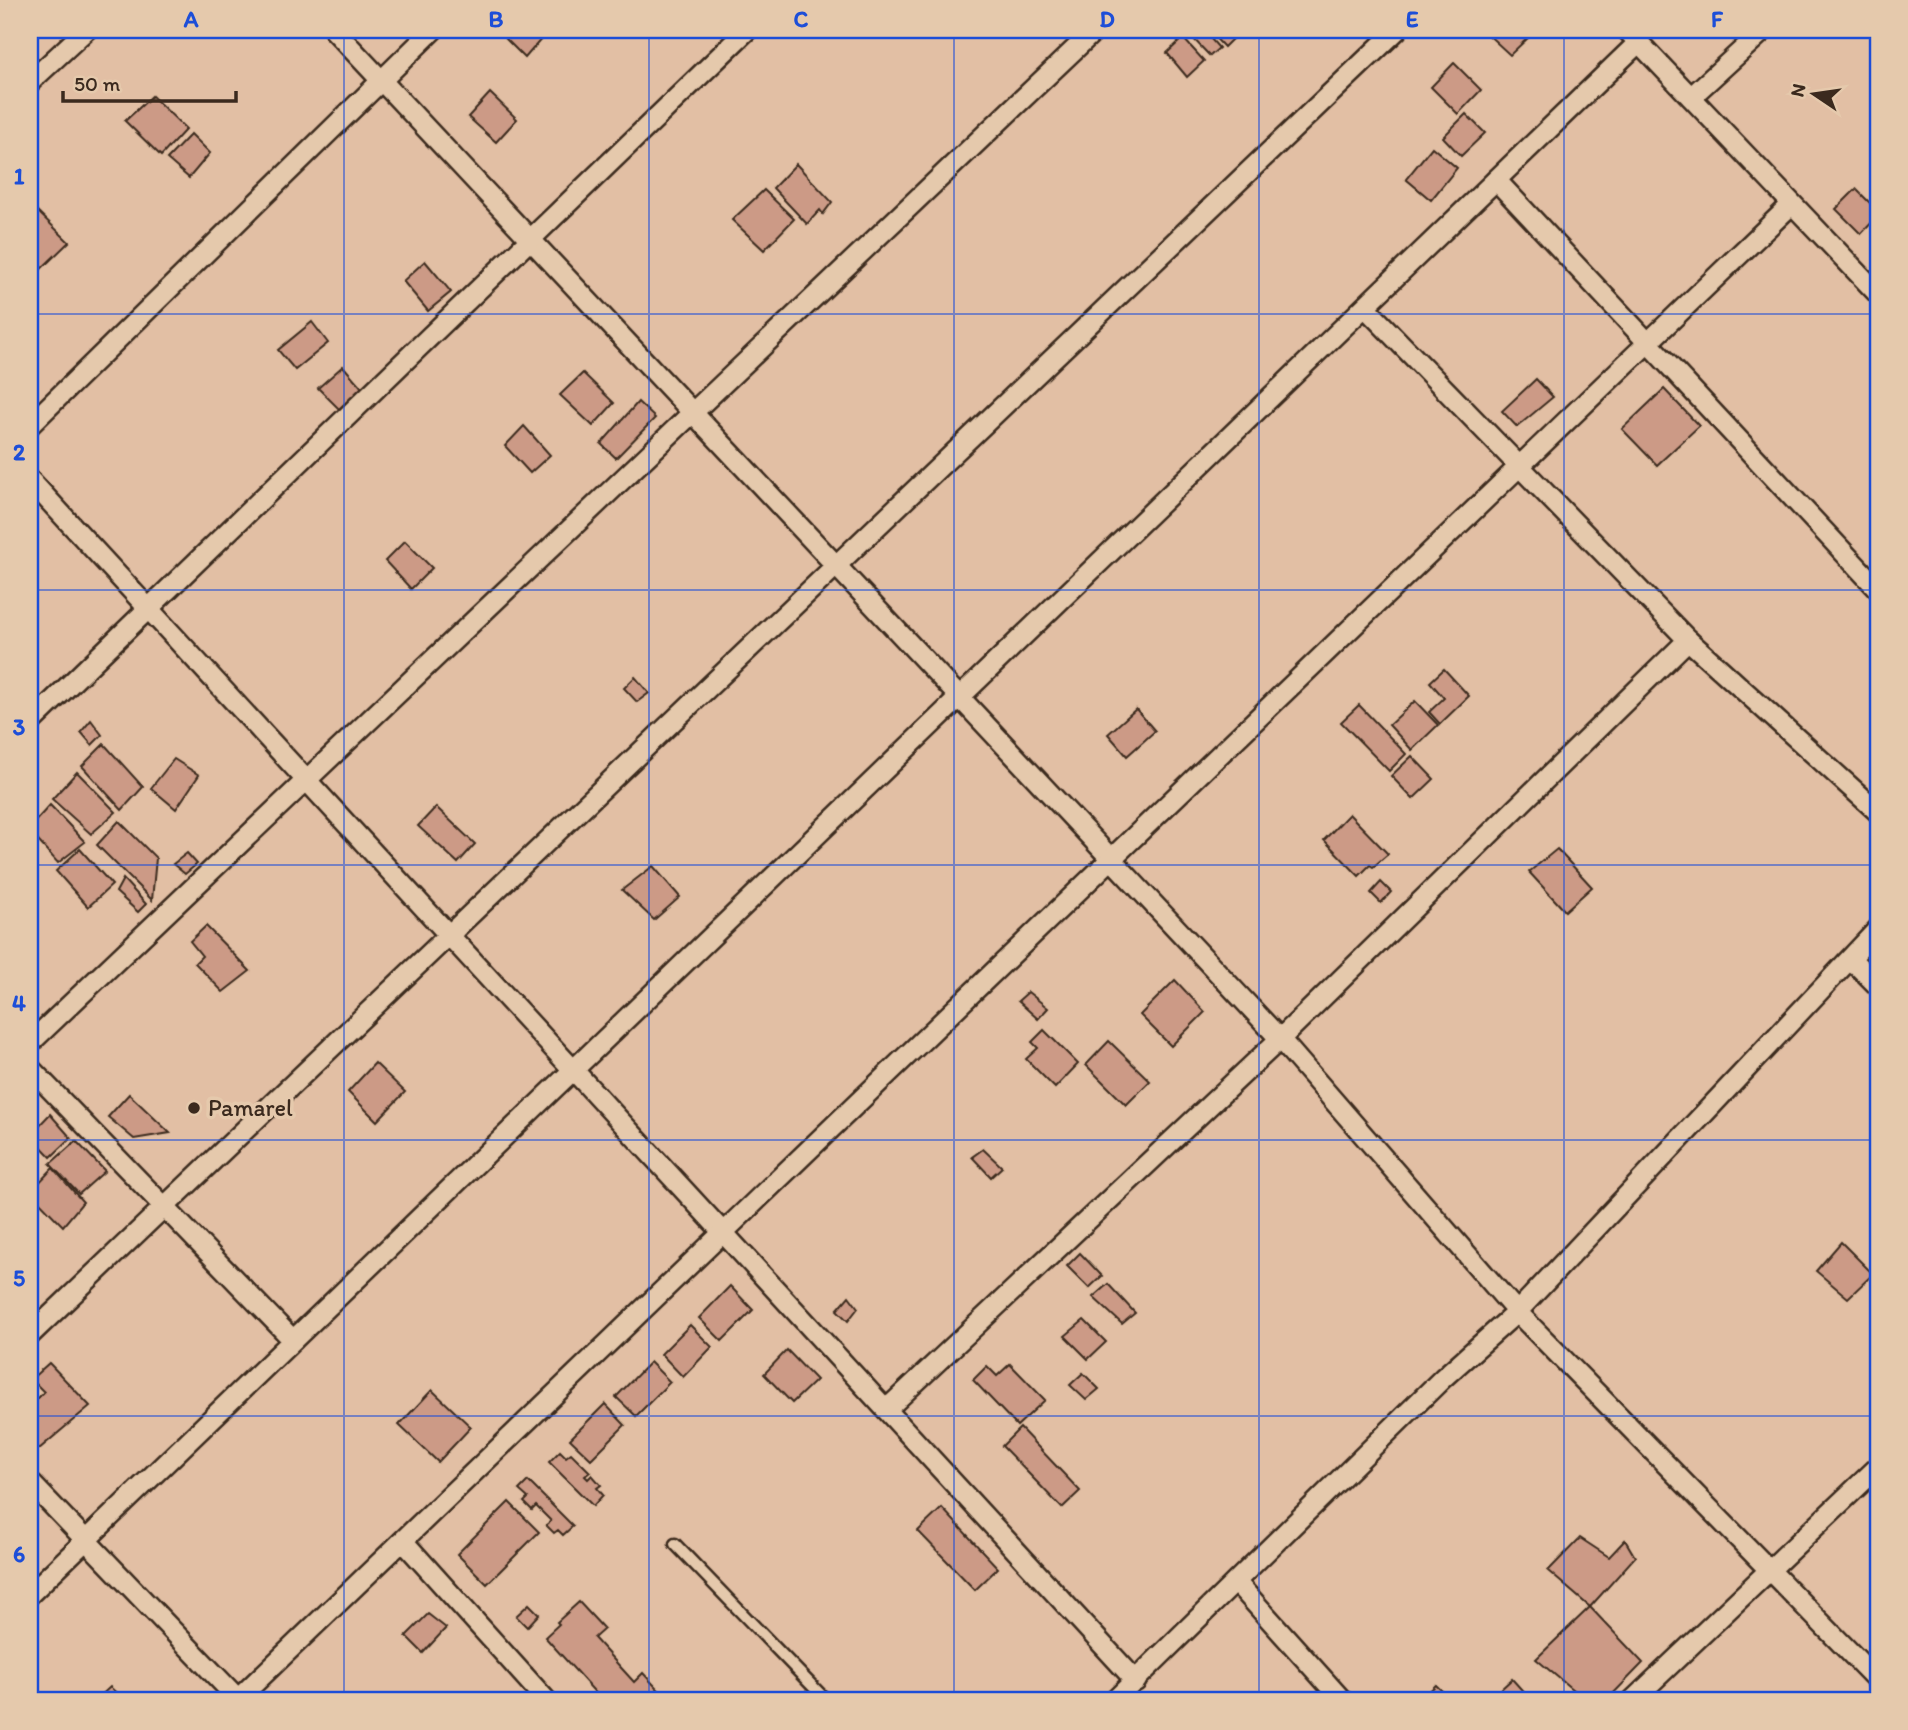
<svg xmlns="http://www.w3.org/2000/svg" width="1908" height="1730" font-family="Itim,sans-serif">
<rect width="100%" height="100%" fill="#e2bfa4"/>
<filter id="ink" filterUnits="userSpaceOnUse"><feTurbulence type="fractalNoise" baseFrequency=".0143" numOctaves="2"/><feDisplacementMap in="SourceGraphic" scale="14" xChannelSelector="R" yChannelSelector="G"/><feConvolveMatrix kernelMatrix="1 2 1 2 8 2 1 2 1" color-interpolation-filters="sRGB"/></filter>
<g filter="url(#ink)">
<g fill="#cc9a86" stroke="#3b2a1e" stroke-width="2">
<path d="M497,30H549L525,58Z"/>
<path d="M1185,30H1203L1219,48L1210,56Z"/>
<path d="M1208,30H1230L1236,35L1224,47Z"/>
<path d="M1483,30H1527L1532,34L1510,55Z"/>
<path d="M1183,38L1204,61L1187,77L1167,53Z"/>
<path d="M1454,63L1481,90L1458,114L1431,87Z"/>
<path d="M490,93L517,119L496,142L468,117Z"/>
<path d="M152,96L186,129L161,156L125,121Z"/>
<path d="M1466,114L1485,133L1461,156L1443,137Z"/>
<path d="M191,134L210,153L189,178L167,159Z"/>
<path d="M1432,147L1457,168L1431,200L1406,179Z"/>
<path d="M796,164L832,202L823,214L820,210L807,224L773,188Z"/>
<path d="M1856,189L1878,211V216L1861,234L1836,209Z"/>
<path d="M764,190L794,219L764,250L732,220Z"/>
<path d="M30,204L69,242L39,271L30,261Z"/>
<path d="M425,261L451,292L428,311L403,281Z"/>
<path d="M312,322L328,343L295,370L278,350Z"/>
<path d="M343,366L363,389L339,409L318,388Z"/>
<path d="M583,373L614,403L593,426L560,395Z"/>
<path d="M1536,379L1553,397L1517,427L1502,411Z"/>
<path d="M1664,389L1699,426L1657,465L1622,429Z"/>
<path d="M638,402L655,418L616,458L601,444Z"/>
<path d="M524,426L550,455L530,473L505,446Z"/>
<path d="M405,541L432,568L411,589L385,561Z"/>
<path d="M1444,669L1469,696L1440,724L1429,712L1444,698L1430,682Z"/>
<path d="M635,677L649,693L637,702L624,688Z"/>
<path d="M1415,701L1438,725L1412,750L1389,725Z"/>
<path d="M1359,705L1406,754L1389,771L1341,722Z"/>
<path d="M1136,709L1155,731L1127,756L1108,734Z"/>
<path d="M91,720L102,735L92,745L81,732Z"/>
<path d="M104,744L143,787L122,810L82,766Z"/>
<path d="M1412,756L1434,779L1413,799L1391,776Z"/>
<path d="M174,759L199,775L176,809L151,788Z"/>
<path d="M77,772L116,812L91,834L52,799Z"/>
<path d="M50,805L85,842L58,863L30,832V827Z"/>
<path d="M436,807L475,844L458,863L418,826Z"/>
<path d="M1349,814L1388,854L1373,867L1370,865L1359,876L1324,840Z"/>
<path d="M119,821L156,858L152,900L97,845Z"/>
<path d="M80,849L112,885L88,907L56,871Z"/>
<path d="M1557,849L1592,887L1565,911L1529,872Z"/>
<path d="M187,853L197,864L185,874L173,864Z"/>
<path d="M653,866L680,897L654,920L622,890Z"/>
<path d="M123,879L146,904L138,912L116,892Z"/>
<path d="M1381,882L1391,892L1381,903L1371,893Z"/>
<path d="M206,926L250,971L223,992L195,963L202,956L190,941Z"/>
<path d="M1175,980L1205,1012L1171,1046L1140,1015Z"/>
<path d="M1028,992L1048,1008L1038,1019L1018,1001Z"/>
<path d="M1044,1030L1078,1064L1055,1088L1026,1059L1038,1048L1032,1042Z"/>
<path d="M1109,1041L1150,1081L1126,1105L1086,1065Z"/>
<path d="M375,1063L405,1092L377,1121L348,1092Z"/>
<path d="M129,1094L170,1133L134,1139L108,1117Z"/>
<path d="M50,1114L71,1138L51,1157L30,1135Z"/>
<path d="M76,1141L105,1171L79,1194L50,1164Z"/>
<path d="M983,1149L1002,1167L991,1177L972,1157Z"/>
<path d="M53,1168L83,1202L63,1226L30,1192Z"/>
<path d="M1841,1242L1873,1274L1848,1298L1816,1271Z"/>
<path d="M1080,1253L1102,1276L1089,1288L1067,1266Z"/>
<path d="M1108,1284L1135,1313L1122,1324L1093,1297Z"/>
<path d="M730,1286L753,1310L722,1341L699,1318Z"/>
<path d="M849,1296L858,1308L848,1321L837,1310Z"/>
<path d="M1084,1320L1106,1342L1088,1359L1065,1336Z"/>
<path d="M690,1325L712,1347L683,1377L661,1354Z"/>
<path d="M787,1350L816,1380L792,1403L764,1374Z"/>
<path d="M650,1362L670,1382L636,1416L616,1397Z"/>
<path d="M49,1363L90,1406L39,1449L30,1438V1406L44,1392L31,1379Z"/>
<path d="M1010,1364L1045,1400L1017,1426L973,1380L987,1366L997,1376Z"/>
<path d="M1083,1373L1099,1389L1086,1400L1070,1385Z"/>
<path d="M432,1390L471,1427L438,1462L399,1425Z"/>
<path d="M605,1404L625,1425L591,1459L570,1439Z"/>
<path d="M1020,1428L1080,1491L1062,1508L1002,1446Z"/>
<path d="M560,1451L566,1457L571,1453L590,1472L585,1476L588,1479L592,1475L601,1485L597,1488L603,1495L593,1506L549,1462Z"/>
<path d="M528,1481L573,1526L563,1535L558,1530L554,1533L546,1525L551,1521L536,1506L532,1510L524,1502L528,1498L519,1490Z"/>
<path d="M509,1502L539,1532L487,1584L457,1554Z"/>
<path d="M942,1508L998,1568L975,1590L918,1531Z"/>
<path d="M1580,1538L1609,1557L1625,1540L1635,1557L1590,1607L1548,1571Z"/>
<path d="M579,1602L604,1629L594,1638L634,1682L643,1673L668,1700H602L545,1637L559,1624L557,1622Z"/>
<path d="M529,1604L539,1614L527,1627L516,1616Z"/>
<path d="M1590,1607L1643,1663L1607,1700H1585L1536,1659Z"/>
<path d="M428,1614L446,1628L423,1653L406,1636Z"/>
<path d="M1512,1679L1531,1700H1489Z"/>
<path d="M1436,1685L1451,1700H1420Z"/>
<path d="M110,1687L124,1700H96Z"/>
</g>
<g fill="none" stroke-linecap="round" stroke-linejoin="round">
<defs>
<path id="service" d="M675,1544L826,1700"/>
<g id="minor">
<path d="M334,30L1280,1039L1517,1312L1878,1681"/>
<path d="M1627,30L1878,294"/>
<path d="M30,82L86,30"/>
<path d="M1691,97L1764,30"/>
<path d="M1496,180L1878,589"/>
<path d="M1365,307L1688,640L1878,812"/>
<path d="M30,425L433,30"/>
<path d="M30,480L1136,1681"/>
<path d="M30,723L747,30"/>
<path d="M1851,959L1878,986"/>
<path d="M30,1043L1095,30"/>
<path d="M30,1068L293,1340"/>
<path d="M30,1335L1397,30"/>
<path d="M887,1409L1280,1039L1688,640"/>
<path d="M30,1482L239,1700"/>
<path d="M403,1541L546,1700"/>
<path d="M1236,1582L1342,1700"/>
<path d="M30,1594L1639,42"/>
<path d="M237,1700L1792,204"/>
<path d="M1115,1700L1443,1378L1517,1312L1878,929"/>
<path d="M1633,1700L1878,1467"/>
</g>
</defs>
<use href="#service" stroke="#3b2a1e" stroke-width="15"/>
<use href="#minor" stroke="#3b2a1e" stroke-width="24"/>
<use href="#service" stroke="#e5c9ac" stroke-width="10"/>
<use href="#minor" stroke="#e5c9ac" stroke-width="19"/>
</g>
</g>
<path fill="none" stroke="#1d4ed8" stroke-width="2" stroke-opacity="0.55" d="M344,30V1700M649,30V1700M954,30V1700M1259,30V1700M1564,30V1700M30,314H1878M30,590H1878M30,865H1878M30,1140H1878M30,1416H1878"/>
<circle fill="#3b2a1e" stroke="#e5c9ac" stroke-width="2.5" cx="194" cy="1108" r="7"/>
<g text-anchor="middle" stroke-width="7" stroke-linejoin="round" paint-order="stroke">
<g font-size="24" fill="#3b2a1e" stroke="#e5c9ac" text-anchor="start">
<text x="208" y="1116">Pamarel</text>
</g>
</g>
<rect width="1908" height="1730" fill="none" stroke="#e5c9ac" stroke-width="77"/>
<g transform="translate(1814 94) rotate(283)" stroke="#e5c9ac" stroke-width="5" paint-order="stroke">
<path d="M0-5L12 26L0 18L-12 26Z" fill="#3b2a1e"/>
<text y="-10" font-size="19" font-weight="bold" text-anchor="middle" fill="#3b2a1e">N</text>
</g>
<path d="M63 91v10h173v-10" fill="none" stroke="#3b2a1e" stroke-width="3.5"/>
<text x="74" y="91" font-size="21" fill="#3b2a1e" stroke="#e5c9ac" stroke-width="5" paint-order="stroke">50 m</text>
<rect x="38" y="38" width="1832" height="1654" fill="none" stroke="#1d4ed8" stroke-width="2.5"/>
<g font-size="23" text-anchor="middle" font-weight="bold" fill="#1d4ed8">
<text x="191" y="27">A</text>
<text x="496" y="27">B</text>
<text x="801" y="27">C</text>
<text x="1107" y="27">D</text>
<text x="1412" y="27">E</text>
<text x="1717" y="27">F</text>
<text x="19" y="184">1</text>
<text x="19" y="460">2</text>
<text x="19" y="735">3</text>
<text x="19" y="1011">4</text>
<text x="19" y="1286">5</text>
<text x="19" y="1562">6</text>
</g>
</svg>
